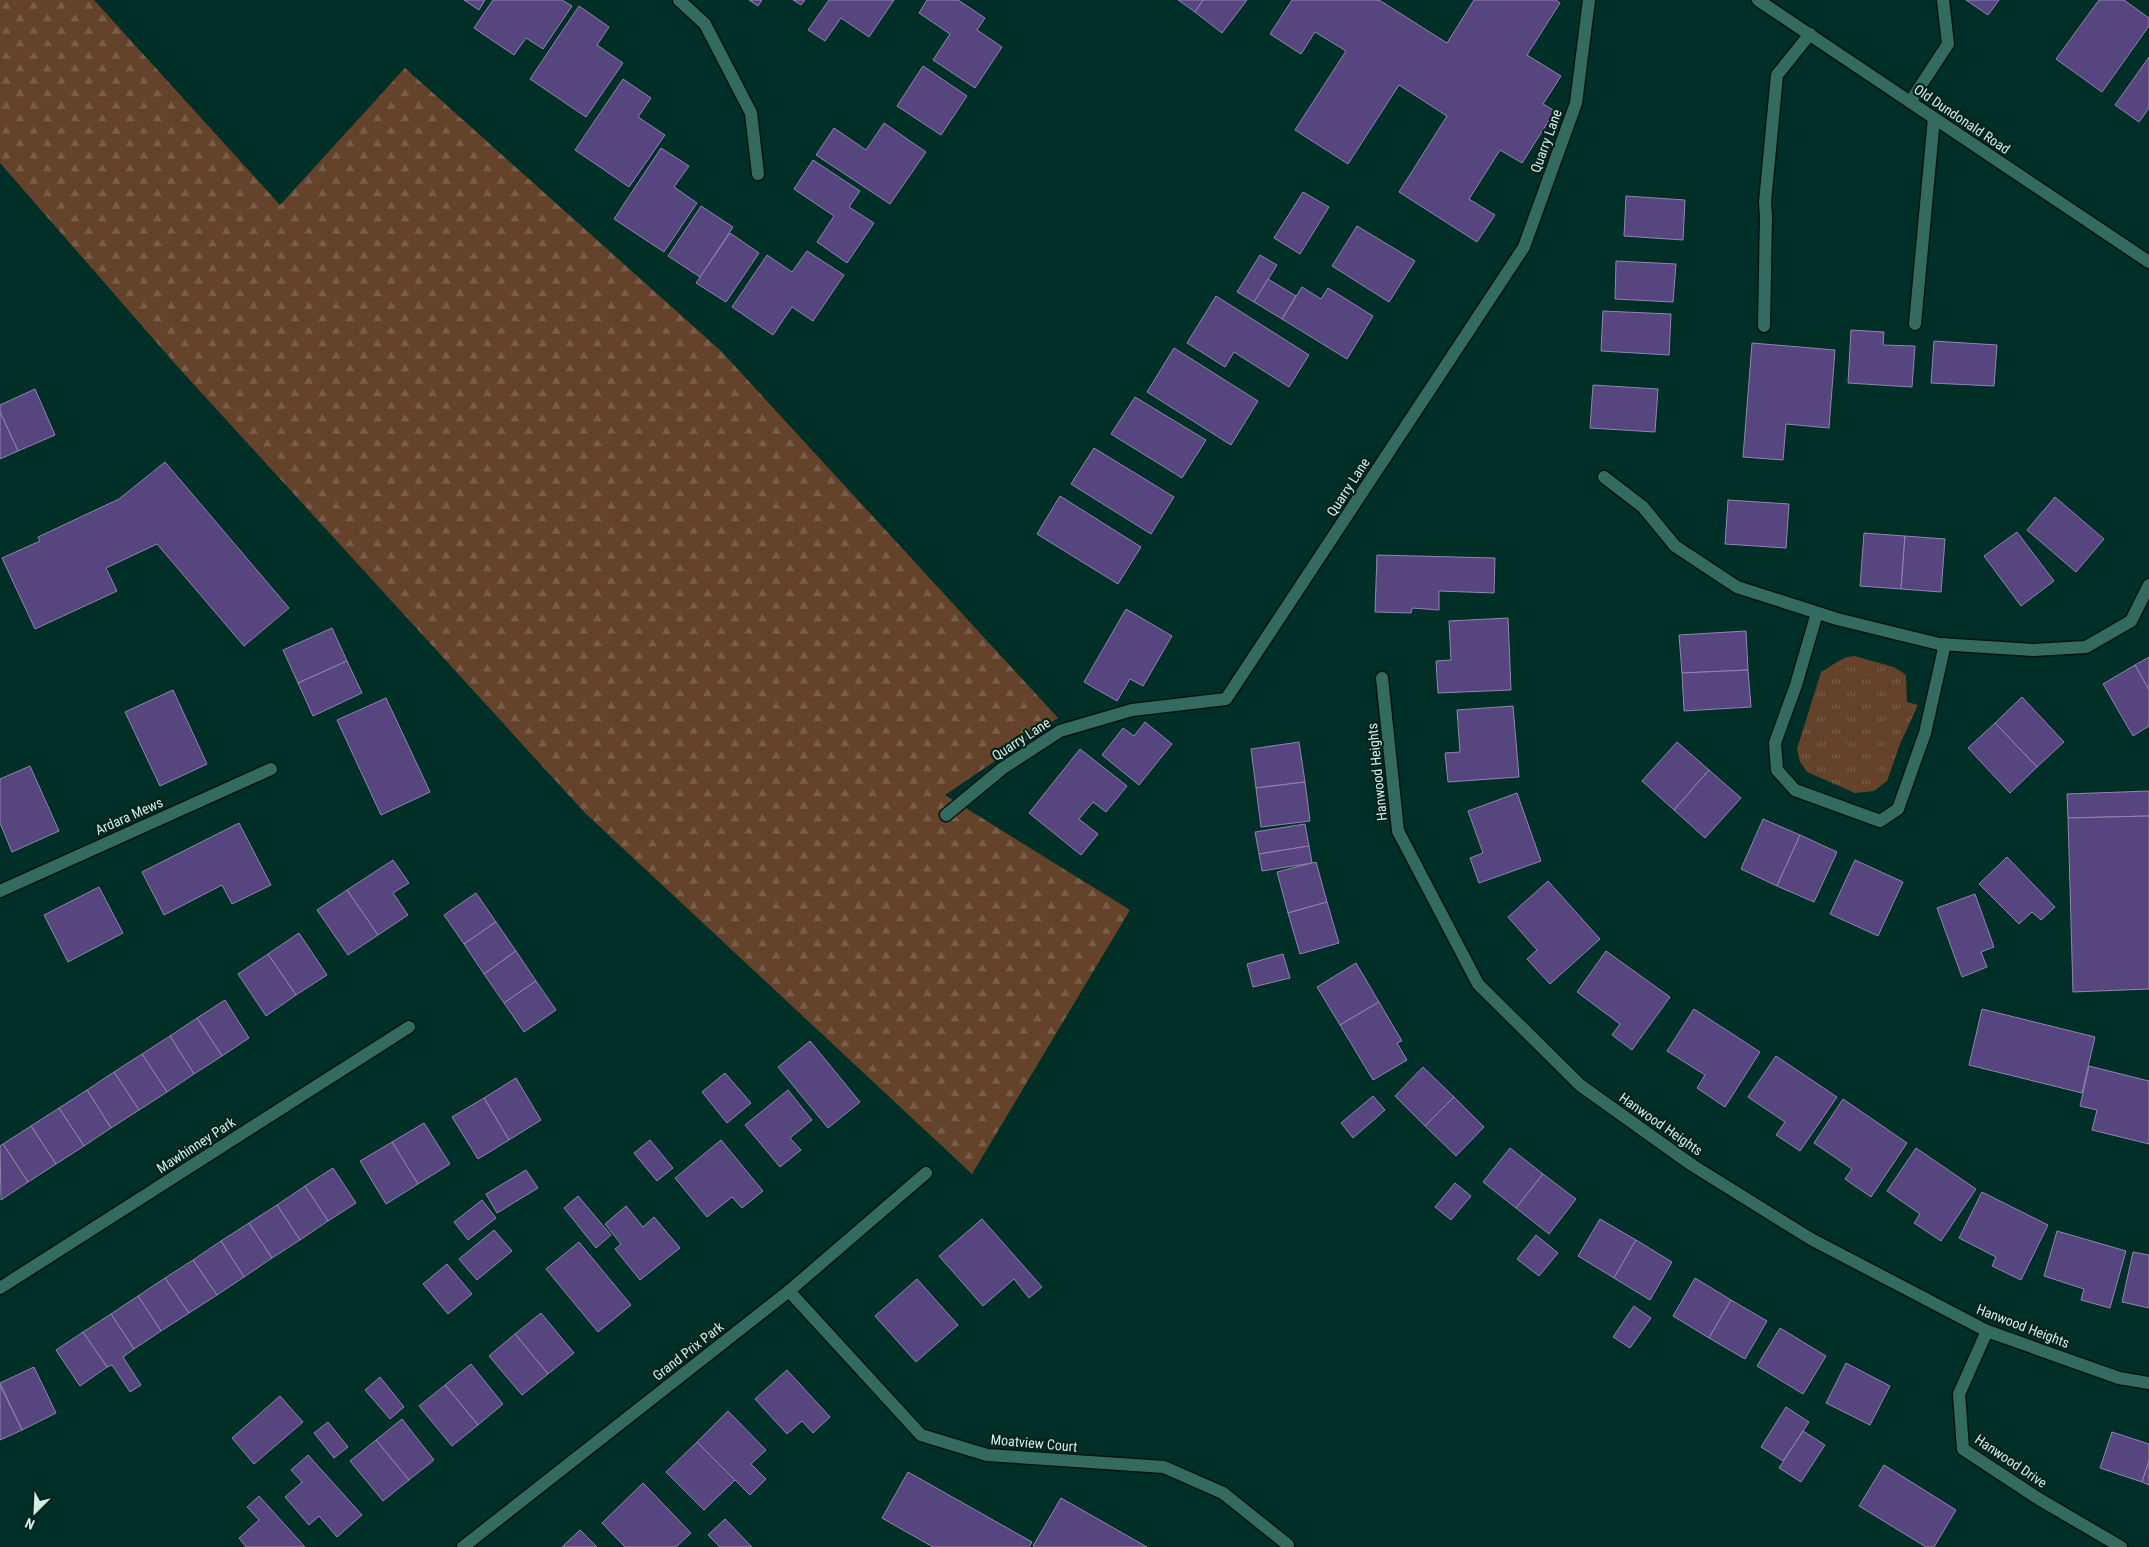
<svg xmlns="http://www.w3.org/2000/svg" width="2149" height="1547" font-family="'Roboto Condensed',sans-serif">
<defs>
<pattern id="grass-tufts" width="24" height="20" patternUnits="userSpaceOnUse" patternTransform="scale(1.25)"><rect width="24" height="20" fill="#64432a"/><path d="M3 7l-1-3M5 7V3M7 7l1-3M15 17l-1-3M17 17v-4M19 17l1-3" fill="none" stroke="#795e49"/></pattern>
<pattern id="forest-firs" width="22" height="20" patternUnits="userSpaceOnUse" patternTransform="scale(1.25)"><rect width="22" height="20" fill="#64432a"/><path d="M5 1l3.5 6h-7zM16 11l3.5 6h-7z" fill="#795e49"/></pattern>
</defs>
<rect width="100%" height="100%" fill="#002f27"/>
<path fill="url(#grass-tufts)" d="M1854,656L1894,667L1906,675L1907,702L1918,705L1900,744L1887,781L1874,791L1855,793L1807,772L1800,762L1797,749L1821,672C1833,666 1840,657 1854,656Z"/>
<path fill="url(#forest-firs)" d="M0,0H94L280,205L405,68L721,351L1058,718L945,795L1130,910L972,1174L585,813L177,366L0,163Z"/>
<g fill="#57457f" stroke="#9085af">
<path d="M464,0H485L479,10Z"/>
<path d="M493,0H562L572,6L543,49L526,38L514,55L474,28Z"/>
<path d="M749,0H762L758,6Z"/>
<path d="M793,0H805L801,5Z"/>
<path d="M829,0H894L869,37L841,18L825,41L808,30Z"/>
<path d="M927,0H958L985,18L977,30L1002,47L975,88L933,60L950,34L919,13Z"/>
<path d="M1178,0H1203L1195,12Z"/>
<path d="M1203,0H1247L1222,33L1195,12Z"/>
<path d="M1292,0H1379L1447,43L1474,0H1556L1560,3L1527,55L1561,76L1543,104L1555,111L1522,163L1500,150L1469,199L1495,215L1477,242L1399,192L1447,116L1399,85L1348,164L1295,130L1346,51L1315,32L1301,54L1270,34Z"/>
<path d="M1966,0H1999L1988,15Z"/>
<path d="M2099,0H2124L2149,18V26L2102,92L2056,59Z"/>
<path d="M579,6L609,27L597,45L623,63L586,117L530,79Z"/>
<path d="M2149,57V108L2139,122L2115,105Z"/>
<path d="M923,66L967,96L941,135L897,106Z"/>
<path d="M623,79L651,98L638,117L665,135L629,187L575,150Z"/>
<path d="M884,123L926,152L890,204L816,155L834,128L866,150Z"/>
<path d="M661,148L689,166L674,187L697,203L664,252L614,219Z"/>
<path d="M813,160L860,191L849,207L874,223L847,263L817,242L834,216L794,189Z"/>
<path d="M1303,192L1329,207L1300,254L1274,238Z"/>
<path d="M1626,196L1685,200L1683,240L1624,236Z"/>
<path d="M701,206L733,227L700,277L668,256Z"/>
<path d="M1357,226L1415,261L1389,302L1332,266Z"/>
<path d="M730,233L759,253L726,302L696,283Z"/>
<path d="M807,251L844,275L813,321L792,307L773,335L732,307L767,255L792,272Z"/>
<path d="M1260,255L1277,265L1254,302L1237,292Z"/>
<path d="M1616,261L1676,264L1673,302L1615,299Z"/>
<path d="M1268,279L1296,296L1282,319L1254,302Z"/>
<path d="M1302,287L1321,299L1328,288L1373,316L1347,359L1282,319Z"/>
<path d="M1216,296L1309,355L1289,387L1234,352L1225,367L1187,343Z"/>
<path d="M1603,311L1671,314L1669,355L1601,351Z"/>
<path d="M1851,330L1884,332L1883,345L1915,346L1912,387L1848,383Z"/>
<path d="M1934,341L1997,345L1994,386L1931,383Z"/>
<path d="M1752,343L1835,350L1829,428L1786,424L1783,460L1743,457Z"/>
<path d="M1174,348L1258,401L1231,445L1147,392Z"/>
<path d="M1593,385L1658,389L1655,432L1590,428Z"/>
<path d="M35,389L55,435L18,451L0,412V405Z"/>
<path d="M1135,397L1206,440L1182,478L1111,434Z"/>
<path d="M0,412L18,451L0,459Z"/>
<path d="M1094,448L1174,497L1151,534L1071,484Z"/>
<path d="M165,462L289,608L244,646L157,544L106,568L117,591L35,629L2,558L40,541L38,537L119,499Z"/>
<path d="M1060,496L1141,547L1118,584L1037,534Z"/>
<path d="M2055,497L2104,539L2076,572L2027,530Z"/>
<path d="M1728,500L1789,504L1786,548L1725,544Z"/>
<path d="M2017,532L2054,581L2021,606L1984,556Z"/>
<path d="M1864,533L1905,536L1901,589L1860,586Z"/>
<path d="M1905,536L1945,539L1941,592L1901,589Z"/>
<path d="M1377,555L1495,558L1494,593L1439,591V610L1412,608L1411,613L1375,612Z"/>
<path d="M1126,609L1172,636L1143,686L1130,679L1117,701L1084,682Z"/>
<path d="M1508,618L1511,690L1438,693L1436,661L1451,660L1449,621Z"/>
<path d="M332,628L347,661L298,683L283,650Z"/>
<path d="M1746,631L1748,670L1682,673L1679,635Z"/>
<path d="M2149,657V690L2135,665Z"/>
<path d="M347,661L362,693L313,716L298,683Z"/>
<path d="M2135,665L2149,690V726L2133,736L2103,684Z"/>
<path d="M1748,670L1751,707L1684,711L1682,673Z"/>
<path d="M173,690L207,764L160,786L125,712Z"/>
<path d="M2022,697L2064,742L2037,767L1995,723Z"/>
<path d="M386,698L430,792L381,815L337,720Z"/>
<path d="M1513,706L1519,777L1448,782L1445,753L1460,752L1457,710Z"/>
<path d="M1145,722L1172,744L1139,785L1102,755L1123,728L1134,736Z"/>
<path d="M1995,723L2037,767L2010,793L1968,748Z"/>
<path d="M1299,742L1305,782L1256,788L1251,749Z"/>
<path d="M1677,742L1709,770L1674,810L1642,781Z"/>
<path d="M1080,749L1127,786L1106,812L1093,802L1079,819L1098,834L1081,855L1029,813Z"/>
<path d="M30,766L59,831L12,852L0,823V779Z"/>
<path d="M1709,770L1741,798L1705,838L1674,810Z"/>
<path d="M1305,782L1310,821L1261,827L1256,788Z"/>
<path d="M2149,791V816L2068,818L2067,794Z"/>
<path d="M1517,793L1541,861L1479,883L1470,858L1483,853L1468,811Z"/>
<path d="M2149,816V989L2073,992L2068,818Z"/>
<path d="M1763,819L1800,835L1777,886L1741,869Z"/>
<path d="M239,823L271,885L232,904L222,885L164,915L142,872Z"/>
<path d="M1305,824L1309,846L1259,854L1255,832Z"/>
<path d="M1800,835L1837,852L1814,902L1777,886Z"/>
<path d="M1309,846L1312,863L1262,871L1259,854Z"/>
<path d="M2007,857L2055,907L2041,920L2032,912L2019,924L1979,884Z"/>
<path d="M393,860L409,883L393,893L408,915L378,935L347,890Z"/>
<path d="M1855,860L1903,882L1878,936L1830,914Z"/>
<path d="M1316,862L1327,902L1288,913L1277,872Z"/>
<path d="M1548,881L1600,939L1550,984L1527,959L1537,950L1508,917Z"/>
<path d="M99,887L123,933L68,962L44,915Z"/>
<path d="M347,890L378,935L348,955L317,910Z"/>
<path d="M476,893L496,922L464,944L444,915Z"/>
<path d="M1975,894L1994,947L1981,952L1987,967L1962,977L1937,908Z"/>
<path d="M1327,902L1339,943L1300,954L1288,913Z"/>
<path d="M496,922L516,951L484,974L464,944Z"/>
<path d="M299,933L327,975L296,995L268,954Z"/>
<path d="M516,951L536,981L504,1003L484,974Z"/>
<path d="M1606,951L1670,997L1632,1050L1612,1035L1620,1024L1577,992Z"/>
<path d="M268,954L296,995L266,1016L238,974Z"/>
<path d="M1283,954L1290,978L1253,987L1247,964Z"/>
<path d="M1356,963L1379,1002L1340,1025L1317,987Z"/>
<path d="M536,981L556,1010L524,1032L504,1003Z"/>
<path d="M225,1000L249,1038L222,1056L197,1018Z"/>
<path d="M1379,1002L1402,1041L1397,1043L1407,1060L1373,1080L1340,1025Z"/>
<path d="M1694,1009L1760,1052L1725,1107L1697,1088L1705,1075L1667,1051Z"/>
<path d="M1982,1009L2095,1037L2082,1093L1969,1065Z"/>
<path d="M197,1018L222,1056L194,1074L170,1036Z"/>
<path d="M170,1036L194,1074L167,1092L142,1054Z"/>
<path d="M810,1041L860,1102L828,1128L778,1067Z"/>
<path d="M142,1054L167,1092L139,1110L114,1072Z"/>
<path d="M1776,1056L1837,1097L1800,1151L1776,1135L1785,1122L1748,1097Z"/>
<path d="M2089,1066L2149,1081V1144L2092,1130L2097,1110L2080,1106Z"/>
<path d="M1423,1067L1454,1097L1425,1126L1395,1096Z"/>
<path d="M114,1072L139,1110L111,1128L87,1090Z"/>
<path d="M725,1073L751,1103L727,1123L702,1092Z"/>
<path d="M516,1078L541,1120L509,1140L484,1098Z"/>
<path d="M87,1090L111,1128L84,1146L59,1108Z"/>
<path d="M788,1090L812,1120L790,1138L801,1150L780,1167L745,1125Z"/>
<path d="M1373,1096L1385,1110L1353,1138L1341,1123Z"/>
<path d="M1454,1097L1484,1127L1456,1156L1425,1126Z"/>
<path d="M484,1098L509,1140L478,1159L452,1117Z"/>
<path d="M1843,1099L1907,1143L1871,1197L1845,1179L1852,1169L1814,1143Z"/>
<path d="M59,1108L84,1146L56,1164L31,1126Z"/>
<path d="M424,1123L450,1164L418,1184L392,1142Z"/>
<path d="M31,1126L56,1164L28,1182L3,1144Z"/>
<path d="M650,1140L673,1168L657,1181L634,1153Z"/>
<path d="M721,1140L763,1191L742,1208L732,1197L707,1217L675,1178Z"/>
<path d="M392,1142L418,1184L386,1204L360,1161Z"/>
<path d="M3,1144L28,1182L1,1200L0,1146Z"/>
<path d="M1510,1148L1543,1174L1516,1208L1483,1182Z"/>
<path d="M1916,1148L1976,1189L1941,1241L1914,1223L1920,1214L1887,1191Z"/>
<path d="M333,1168L356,1203L328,1221L305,1186Z"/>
<path d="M526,1170L538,1188L497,1213L486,1194Z"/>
<path d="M1543,1174L1576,1199L1549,1234L1516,1208Z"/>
<path d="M1455,1183L1471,1196L1451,1220L1435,1207Z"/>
<path d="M305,1186L328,1221L300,1240L277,1205Z"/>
<path d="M1982,1192L2048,1225L2021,1280L1992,1266L1996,1257L1959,1238Z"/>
<path d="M578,1196L611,1235L596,1248L564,1208Z"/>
<path d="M482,1200L496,1218L468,1240L454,1222Z"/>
<path d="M277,1205L300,1240L272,1258L249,1223Z"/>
<path d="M626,1206L643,1227L654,1217L680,1248L640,1280L615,1249L621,1244L605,1224Z"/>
<path d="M982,1219L1042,1287L1029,1298L1014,1279L983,1306L939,1256Z"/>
<path d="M1600,1219L1636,1240L1614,1278L1578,1256Z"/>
<path d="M249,1223L272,1258L244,1277L221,1241Z"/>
<path d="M494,1230L512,1251L477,1280L459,1259Z"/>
<path d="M2057,1231L2126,1251L2110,1308L2081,1300L2084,1289L2044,1276Z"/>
<path d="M1536,1235L1558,1253L1539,1276L1517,1259Z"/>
<path d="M1636,1240L1672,1262L1650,1300L1614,1278Z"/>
<path d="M221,1241L244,1277L217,1295L193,1260Z"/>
<path d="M579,1242L631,1305L598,1332L546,1269Z"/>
<path d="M2133,1252L2149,1255V1308L2122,1302Z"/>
<path d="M193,1260L217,1295L189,1313L165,1278Z"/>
<path d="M447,1264L472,1294L448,1314L423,1284Z"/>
<path d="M165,1278L189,1313L161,1331L138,1296Z"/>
<path d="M1695,1278L1731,1300L1709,1338L1673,1316Z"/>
<path d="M917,1279L958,1325L916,1362L875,1316Z"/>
<path d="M138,1296L161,1331L134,1349L111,1314Z"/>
<path d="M1731,1300L1767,1321L1745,1359L1709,1338Z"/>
<path d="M1634,1306L1651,1318L1630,1348L1613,1337Z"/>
<path d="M541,1313L574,1353L548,1374L515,1334Z"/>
<path d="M111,1314L134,1349L123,1357L141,1385L130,1392L112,1365L107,1367L83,1332Z"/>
<path d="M1780,1328L1826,1356L1803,1394L1757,1366Z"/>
<path d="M83,1332L107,1367L80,1386L56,1350Z"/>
<path d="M515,1334L548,1374L522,1395L489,1356Z"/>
<path d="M1846,1363L1890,1386L1870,1425L1826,1403Z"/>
<path d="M471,1364L503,1404L478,1425L445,1385Z"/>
<path d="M34,1367L56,1413L22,1430L0,1383Z"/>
<path d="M787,1370L830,1417L813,1433L802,1421L787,1434L755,1399Z"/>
<path d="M380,1377L404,1407L390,1419L365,1390Z"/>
<path d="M0,1385L22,1430L0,1440Z"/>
<path d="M445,1385L478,1425L452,1446L419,1406Z"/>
<path d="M280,1396L303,1422L254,1464L232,1438Z"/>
<path d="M1786,1407L1809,1422L1783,1461L1761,1447Z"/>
<path d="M728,1411L766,1450L751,1464L766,1479L750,1495L697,1442Z"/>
<path d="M402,1419L434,1460L409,1480L376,1440Z"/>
<path d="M328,1422L348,1447L334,1458L314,1433Z"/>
<path d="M1803,1431L1825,1445L1801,1482L1779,1468Z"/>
<path d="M2112,1432L2149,1444V1461L2142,1482L2100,1468Z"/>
<path d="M376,1440L409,1480L383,1501L350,1461Z"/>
<path d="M697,1442L735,1480L704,1510L666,1472Z"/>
<path d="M308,1455L362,1515L337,1537L319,1516L309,1525L285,1497L302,1482L291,1470Z"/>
<path d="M2149,1461V1485L2142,1482Z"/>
<path d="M1884,1465L1956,1510L1934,1547H1926L1859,1506Z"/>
<path d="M908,1472L1032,1542L1029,1547H933L882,1518Z"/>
<path d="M643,1483L691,1533L676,1547H625L602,1523Z"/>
<path d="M259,1496L305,1547H246L239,1538L259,1520L247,1507Z"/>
<path d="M1061,1498L1147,1547H1035L1033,1546Z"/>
<path d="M725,1519L752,1547H720L708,1535Z"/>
<path d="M580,1530L597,1547H562Z"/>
</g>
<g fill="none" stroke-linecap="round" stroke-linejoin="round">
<defs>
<g id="service">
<path d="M1910,102L1948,44L1943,0"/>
<path d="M1915,324L1934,118"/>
<path d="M1764,326L1766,216L1765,202L1777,75L1810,34"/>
</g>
<g id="minor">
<path d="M679,0L705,24L751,113L758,174"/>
<path d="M1604,477L1643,507L1675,546L1737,587L1837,619L1939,644L2033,650L2086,647L2131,621L2149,585"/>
<path d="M1817,613L1796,685L1775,743L1777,770L1795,790L1880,821L1898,809L1925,733L1945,644"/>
<path d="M1382,678L1398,831L1478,984L1580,1085L1692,1165L1811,1239L1987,1331L2119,1378L2149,1383"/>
<path d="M946,815L1003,768L1060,731L1132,710L1226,699L1524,247L1576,103L1589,0"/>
<path d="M0,891L271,769"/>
<path d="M0,1288L409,1027"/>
<path d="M789,1291L921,1435L987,1455L1164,1467L1223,1493L1288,1545"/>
<path d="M1987,1331L1959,1394L1963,1449L2039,1499L2121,1547"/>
<path d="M463,1547L789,1291L926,1173"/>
</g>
<path id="tertiary" d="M1758,0L2149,262"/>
</defs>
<use href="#service" stroke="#001510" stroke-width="15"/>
<use href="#minor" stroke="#001510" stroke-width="15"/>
<use href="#tertiary" stroke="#001510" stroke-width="15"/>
<use href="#service" stroke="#336b5f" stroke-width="12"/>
<use href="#minor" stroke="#336b5f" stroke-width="12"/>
<use href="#tertiary" stroke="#336b5f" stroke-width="12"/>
</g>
<g text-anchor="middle" stroke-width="4.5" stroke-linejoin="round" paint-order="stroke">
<g font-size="14" fill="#d1ede5" stroke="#05231d">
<text transform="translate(1962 119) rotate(34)" y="5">Old Dundonald Road</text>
<text transform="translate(1546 141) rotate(-70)" y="5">Quarry Lane</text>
<text transform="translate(1348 487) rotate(-57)" y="5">Quarry Lane</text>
<text transform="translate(1021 739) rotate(-33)" y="5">Quarry Lane</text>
<text transform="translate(1377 772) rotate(-96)" y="5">Hanwood Heights</text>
<text transform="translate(129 816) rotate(-24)" y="5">Ardara Mews</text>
<text transform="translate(1661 1124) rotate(35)" y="5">Hanwood Heights</text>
<text transform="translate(196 1145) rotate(-33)" y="5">Mawhinney Park</text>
<text transform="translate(2023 1326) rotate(21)" y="5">Hanwood Heights</text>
<text transform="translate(688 1351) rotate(-38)" y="5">Grand Prix Park</text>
<text transform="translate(1034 1443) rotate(5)" y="5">Moatview Court</text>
<text transform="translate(2011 1461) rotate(34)" y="5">Hanwood Drive</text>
</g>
</g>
<g transform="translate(35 1512) rotate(204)" stroke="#05231d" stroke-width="4" paint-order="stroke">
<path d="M0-4L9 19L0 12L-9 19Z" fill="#d1ede5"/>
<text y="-8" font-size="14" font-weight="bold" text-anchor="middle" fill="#d1ede5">N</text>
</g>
</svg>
